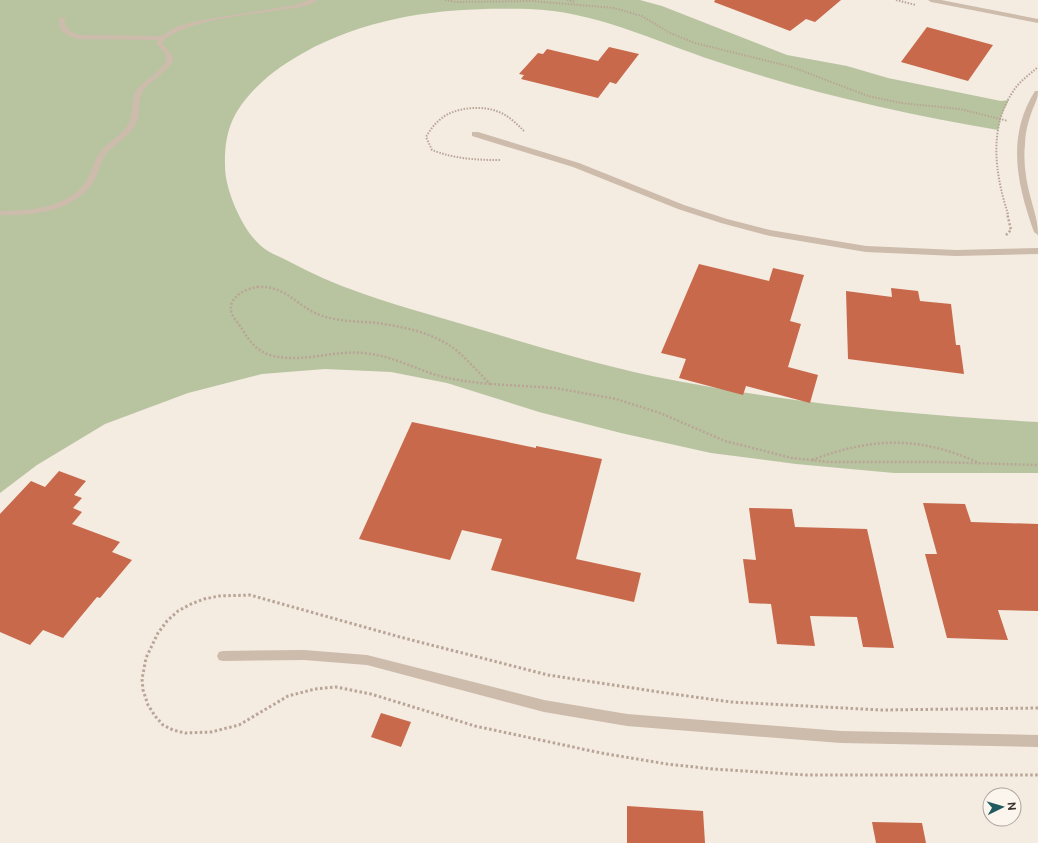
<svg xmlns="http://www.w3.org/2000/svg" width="1038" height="843" font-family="'Public Sans',sans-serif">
<rect width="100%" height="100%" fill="#f4ebe1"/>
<path fill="#b8c4a0" d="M0,0H640L662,6L787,55L847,66L888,78L1001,101L1009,100L1002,114L998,130C903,114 807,92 715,61C654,41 595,11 529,9C453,7 383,13 314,47C296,57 278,67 263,81C235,107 224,128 225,166C225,190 242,229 260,245C268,253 281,257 290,262C334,286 383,301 431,315C504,336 577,360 652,376C780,402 908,415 1038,422V473H894L796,464L711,453L621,433L539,412L447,383L391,372L325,369L262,374L188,393L105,424L37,465L0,493Z"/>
<g fill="#c8694b">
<path d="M715,0H841L815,22L806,19L790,31L714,2Z"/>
<path d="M927,27L993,45L968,81L901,62Z"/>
<path d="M609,47L639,54L616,84L610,82L598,98L521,79L524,75L519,74L538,53L543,54L547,49L598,61Z"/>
<path d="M699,264L769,281L773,268L804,275L790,321L801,324L788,367L818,375L810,403L746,386L743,395L679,378L686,359L661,353Z"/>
<path d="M891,288L918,291L920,301L951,304L956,345H960L964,374L848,359L846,291L892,297Z"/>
<path d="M412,422L536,448V446L602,459L576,559L641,573L634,602L491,570L502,539L462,530L450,560L359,539Z"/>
<path d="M59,471L86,481L74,495L82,498L73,508L82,512L72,524L120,542L112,552L132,560L100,598L97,597L63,638L43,630L30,645L0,632V514L31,481L45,487Z"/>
<path d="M923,503L965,504L971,522L1038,524V611L998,610L1008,640L947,638L925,554H937Z"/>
<path d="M749,508L792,509L795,527L867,529L894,648L863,647L857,617L810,616L815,646L777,644L771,604L749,603L743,559L756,560Z"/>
<path d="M381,713L411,722L401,747L371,737Z"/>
<path d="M627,806L703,811L705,843H627Z"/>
<path d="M872,822L922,823L926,843H876Z"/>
</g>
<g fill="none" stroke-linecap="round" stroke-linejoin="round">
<g stroke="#b9a596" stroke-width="2" stroke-dasharray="1.5 1.5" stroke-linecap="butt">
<path d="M445,0L456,2L532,1L614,8L642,16L670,33L695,43L792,67L868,96L901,103L960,109L1008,121"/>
<path d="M567,0L575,2"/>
<path d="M896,0L916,5"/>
<path d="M500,160C476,160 455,159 432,150L426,137C430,130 435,123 442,118C456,107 483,105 499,112C509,116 517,124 524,131"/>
<path d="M1008,214C995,174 988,127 1014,90C1020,81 1030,74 1038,67"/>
</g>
<g stroke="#b9a596" stroke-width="2.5" stroke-dasharray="2 2" stroke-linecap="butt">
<path d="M1006,235L1011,230L1007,213"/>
<path d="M257,287C286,285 296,306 320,315C338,322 358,321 377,323C405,327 435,333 457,351C469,361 479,373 490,384C470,382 452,380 433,374C410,366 388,355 363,353C332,350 302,364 270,355C257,351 249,341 242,329C239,324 234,319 232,314C226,298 245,289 257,287Z"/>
<path d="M490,384L555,388L616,399L660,413L725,441L792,458L829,462H937L1038,465"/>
<path d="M812,460C873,437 920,436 979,463"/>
</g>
<path stroke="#b9a596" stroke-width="3" stroke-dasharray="2.5 2.5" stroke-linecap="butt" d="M1038,708L881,710L731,702L659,692L548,675L400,637L250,595L219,596L204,599L191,604L178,611L167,621L158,633L146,658L142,679L143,690L148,705L155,716L163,725L173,730L185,733L211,732L239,725L288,696L315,689L336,687L371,694L475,726L601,753L667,764L713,769L806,775H1038"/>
<path fill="#cdbbac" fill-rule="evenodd" d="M309,0H318L309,5L295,8C265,13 180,19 162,43L172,55L173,61C165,74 151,80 143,91C137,101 141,114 136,124C129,137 115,143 106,154C99,164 98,177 90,187C69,212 31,216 0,215V211C28,211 69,208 86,181C92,172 94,160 101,151C109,141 122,135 129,123C134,113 130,101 136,91C144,79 159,74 166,61V55L156,43L158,40L78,39C67,36 55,30 60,17L65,18C64,28 70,32 78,35L161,36L176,27L197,21L295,5Z"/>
<g fill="#cdbbac" fill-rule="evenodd">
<path d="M928,0H941L1038,19V23L931,2Z"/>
<path d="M1035,91H1038C1038,99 1035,103 1032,111C1028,122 1025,133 1025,144C1023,162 1026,181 1031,199C1034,211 1038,221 1038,235L1034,232C1017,184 1006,137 1035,91Z"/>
<path d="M472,132H478L579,163L684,205L727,219L770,230L866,246L956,250L1038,248V254L956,256L866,252L770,236L721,223L678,209L573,167L472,136Z"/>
<path d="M304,650L367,655L544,700L627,714L841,731L1038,735V747L841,743L627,726L544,712L367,665L304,660L223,661L219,660L217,656L219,652L223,651Z"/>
</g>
</g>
<g transform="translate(1002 807) rotate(85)"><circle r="19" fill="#fbf5ee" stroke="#aea6a0"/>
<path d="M0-3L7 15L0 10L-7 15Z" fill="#1f5a5e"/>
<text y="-6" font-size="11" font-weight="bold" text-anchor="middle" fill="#3b302b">N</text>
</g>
</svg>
